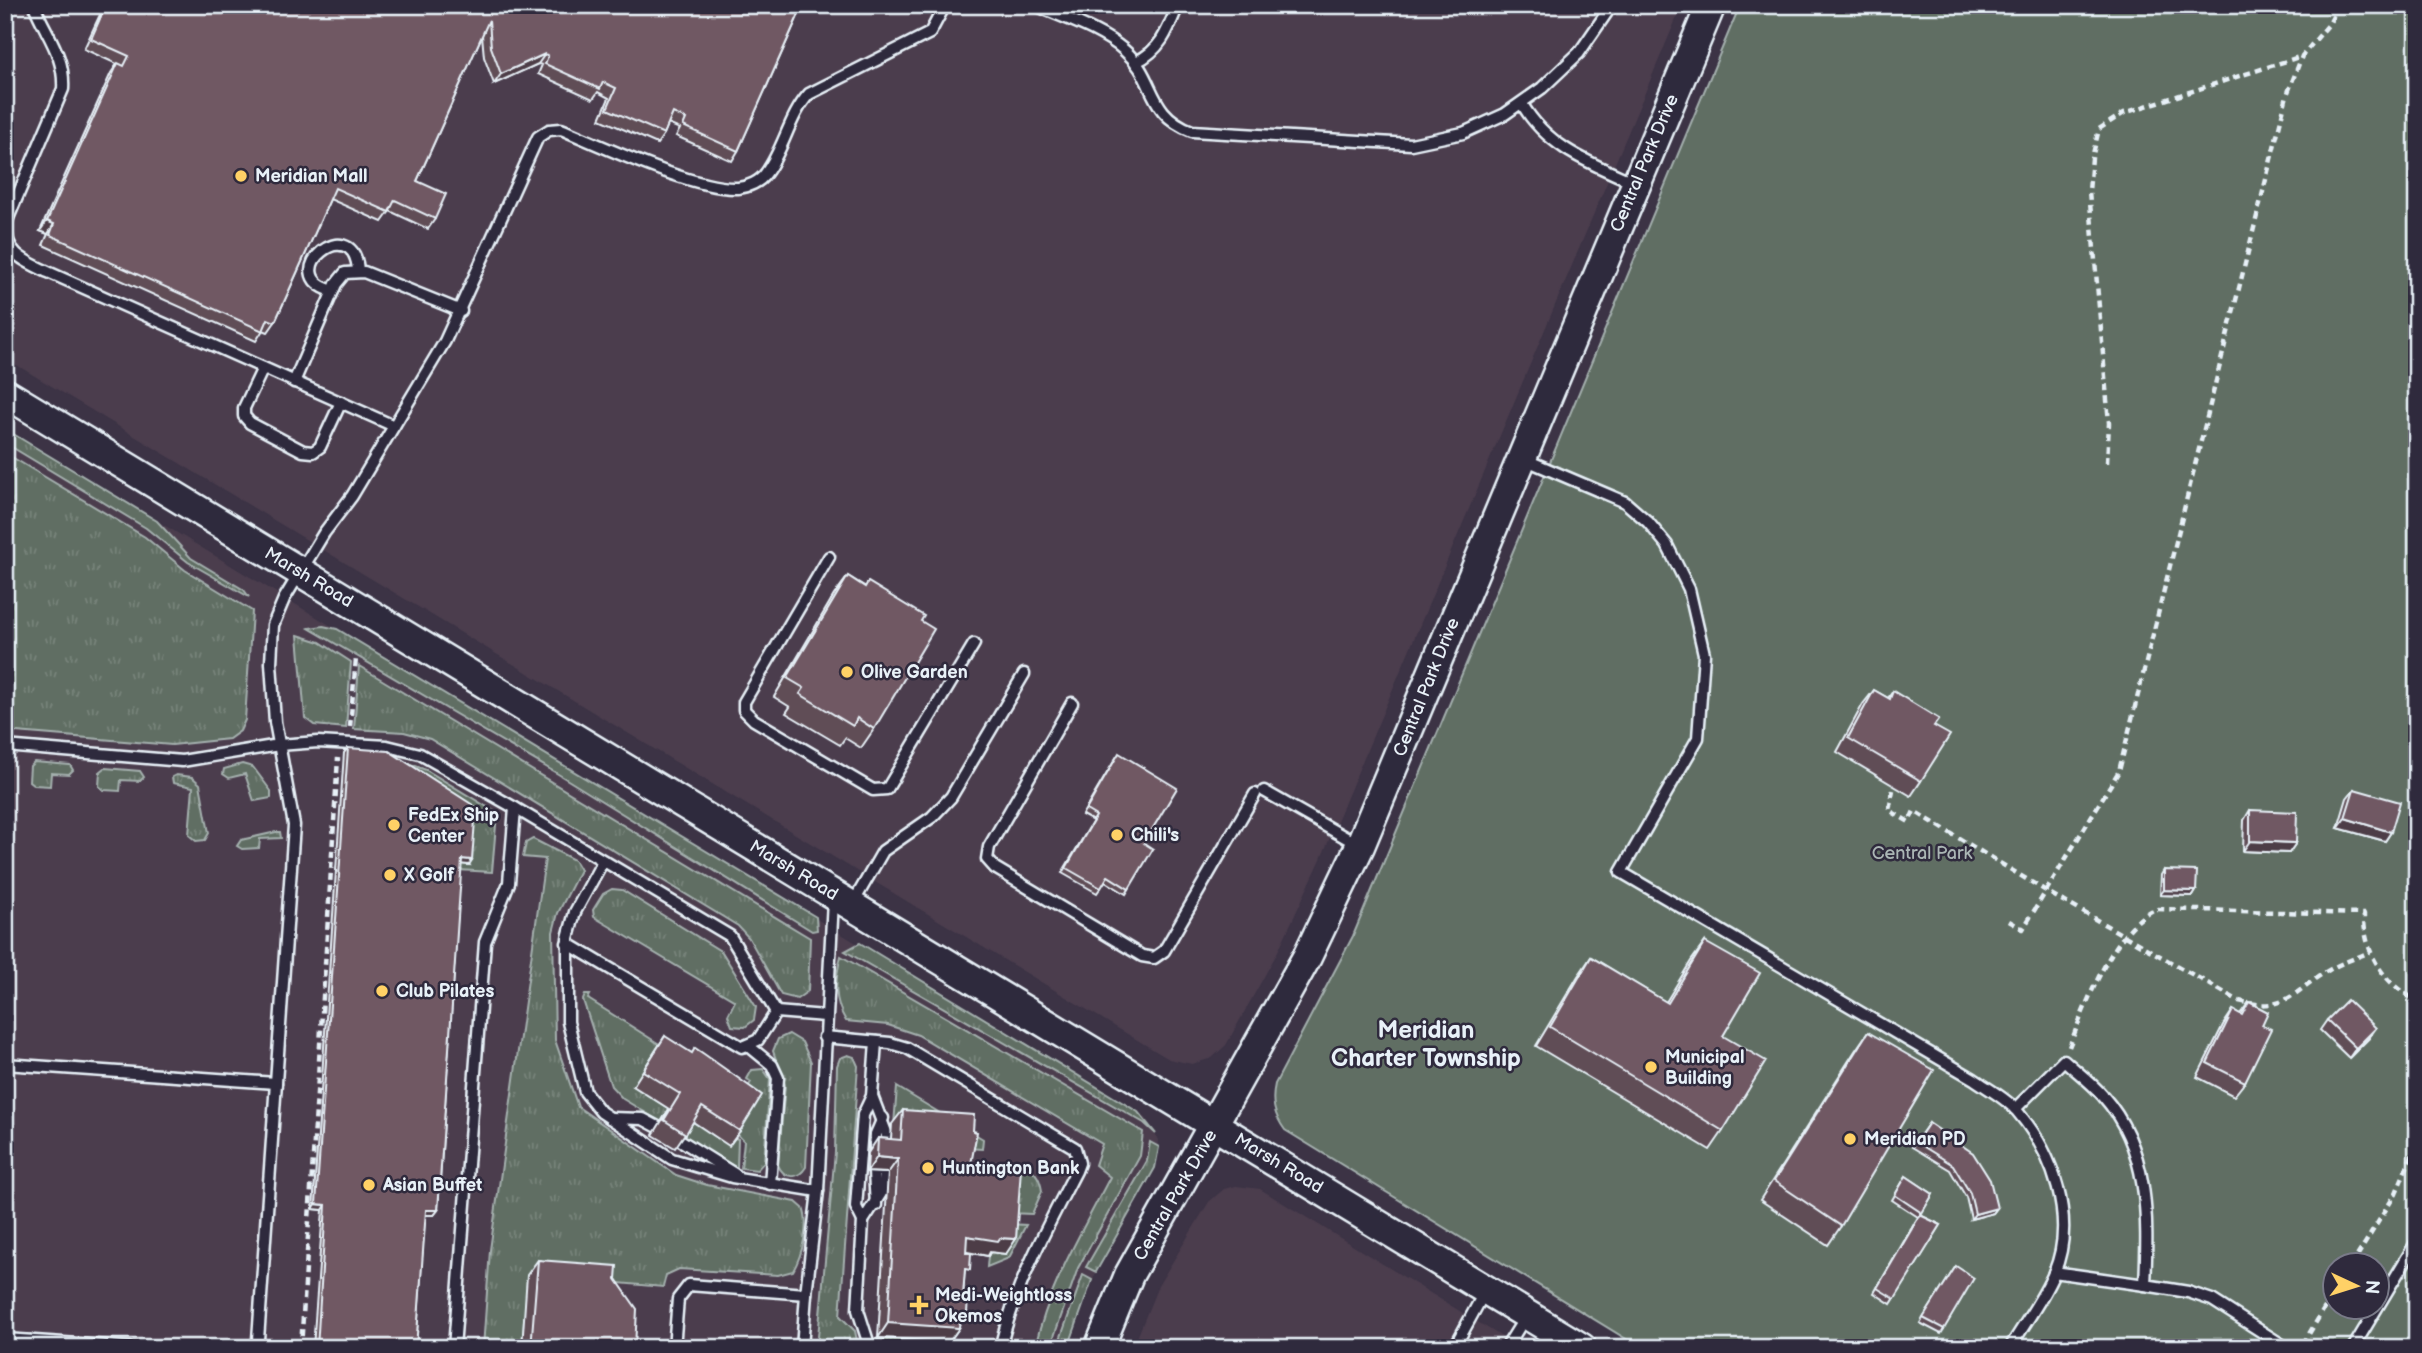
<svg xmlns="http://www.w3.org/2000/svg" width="2422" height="1353" font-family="'Balsamiq Sans',sans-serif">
<defs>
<pattern id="grass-tufts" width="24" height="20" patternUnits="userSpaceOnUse" patternTransform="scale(1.75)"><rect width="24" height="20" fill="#606e63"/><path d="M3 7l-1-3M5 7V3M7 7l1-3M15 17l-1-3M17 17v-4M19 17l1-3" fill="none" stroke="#77837a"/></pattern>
</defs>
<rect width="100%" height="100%" fill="#3c3345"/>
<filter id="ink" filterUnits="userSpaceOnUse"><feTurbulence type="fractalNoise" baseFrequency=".0143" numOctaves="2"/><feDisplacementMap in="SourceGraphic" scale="14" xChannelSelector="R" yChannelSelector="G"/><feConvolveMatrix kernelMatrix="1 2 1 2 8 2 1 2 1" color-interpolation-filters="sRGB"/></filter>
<g filter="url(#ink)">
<g fill="#4c3e4e">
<path d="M5,5H1682L1320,861L1277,953L1226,1045L1212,1058L1192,1064L1169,1059L5,358Z"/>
<path d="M5,429L1146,1118L1158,1140L1155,1168L1096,1272L1068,1348H5Z"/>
<path d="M1236,1186L1260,1189L1520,1348H1133L1158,1286L1209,1202L1224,1189Z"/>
</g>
<g fill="url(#grass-tufts)" stroke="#a4b0ae" stroke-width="2">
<path d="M5,429L157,521L191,558L244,590L249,597L188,562L146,528L5,443Z"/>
<path d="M5,453L145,537L185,570L252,611L245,720L240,731L229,739L172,745L5,731Z"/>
<path d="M323,626L337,629L816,917L817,930L812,931L558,774L309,628Z"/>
<path d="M298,635L320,642L351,662L346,728L314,725L305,718Z"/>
<path d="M359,666L810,938L808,991L797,999L781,995L749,938L738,926L430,739L404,732L354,729Z"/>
<path d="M34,762L70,765L73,770L69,774L51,773L50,786L34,785L29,781L30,766Z"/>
<path d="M405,762L426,770L497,813L492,872L458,870V864H469Z"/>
<path d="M242,764L253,767L271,791V798L254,801L245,774L229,778L223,774L224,769Z"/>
<path d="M105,768L140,771L144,777L140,781L121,780L120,791L104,790L99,786L100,772Z"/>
<path d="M176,775L192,777L200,784L209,833L205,840L196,841L189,835L193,787L173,783L172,777Z"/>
<path d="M276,832H280L281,838L260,839L259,848L242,849L237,846L241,840Z"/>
<path d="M533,839L574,860L580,870L558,913L553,932L555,1040L578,1107L676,1175L707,1185L796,1202L803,1208C810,1225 802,1255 793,1271L778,1275L679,1269L666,1275L663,1287L528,1275L522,1348H483L490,1250L545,859L523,857L526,843Z"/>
<path d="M612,889L622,890L722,952L756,1007L754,1020L745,1027L732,1026L728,1015L735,1001L594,917L593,910L603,894Z"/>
<path d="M860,943L1138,1112L1156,1134L1144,1123L845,951Z"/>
<path d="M841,956L1143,1132L1140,1156L1078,1268L1050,1348H1035C1049,1285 1081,1233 1110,1177L1095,1165L1102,1144L918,1035L888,1025L846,1021C833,1000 835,979 841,956Z"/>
<path d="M585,995H590L588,999L675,1054L633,1086L669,1109L661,1122L623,1099L611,1086L583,1000Z"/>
<path d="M789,1034L802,1042L811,1062L806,1167C798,1180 784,1179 778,1165L785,1085L773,1051L778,1039Z"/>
<path d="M848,1055L854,1057L858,1066L840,1316L855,1331L857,1341L854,1348H817L835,1152L837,1066L840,1058Z"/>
<path d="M763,1069L770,1079L764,1162L757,1170L741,1168L744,1141L737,1134L745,1092L751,1082L747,1079L752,1070Z"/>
<path d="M897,1087L983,1139L982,1149L967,1148L964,1129L894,1125Z"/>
<path d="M692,1122L738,1139L737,1168L683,1136Z"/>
<path d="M1150,1142L1159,1147L1155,1168L1096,1272L1086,1267L1147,1161Z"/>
<path d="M994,1163C1018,1164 1038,1162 1042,1191L1032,1214L1009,1213Z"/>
<path d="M1008,1224L1026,1225L1009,1258L987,1267L988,1256Z"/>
<path d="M1083,1275L1092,1280L1068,1348H1057Z"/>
<path d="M953,1327L952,1347L877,1343L878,1338L949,1342Z"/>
</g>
<path fill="#606e63" stroke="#a4b0ae" stroke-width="2" fill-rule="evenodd" d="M1740,5H2417V1348H1641L1285,1130C1274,1115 1271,1102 1275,1084L1353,936ZM2334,1266H2376V1308H2334Z"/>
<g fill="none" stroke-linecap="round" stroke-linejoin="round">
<defs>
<g id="lane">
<path d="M34,5C46,35 65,55 63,89L6,223C4,253 24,261 48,272L394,426"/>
<path d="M1035,5C1064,18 1100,29 1124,50C1157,78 1145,113 1192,131L1411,144L1463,133L1505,114L1542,88L1579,53L1612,5"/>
<path d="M1136,62C1161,50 1168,30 1178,5"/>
<path d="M1522,104C1548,148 1590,163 1635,183"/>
<path d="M333,291C274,274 353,210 358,270"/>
<path d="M263,368L244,408V416L250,423L303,451L313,452L320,447L341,402"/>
<path d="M294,382L336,284L345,273L364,272L461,311"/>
<path d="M1524,459L1625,502L1648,522L1667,545L1689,589L1704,654L1698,738L1621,872L1974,1079C1988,1089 2006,1098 2017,1111C2053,1153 2077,1219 2054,1273C2043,1299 2024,1324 2010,1348"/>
<path d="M829,557L744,702V710L754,720L873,790L887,789L974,644"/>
<path d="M1072,703L989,847L987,859L995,868L1142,956L1154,958L1164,951L1255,794"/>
<path d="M5,746L182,761L279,745L318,742L387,746L420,754L515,808L509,883L485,942L454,1348"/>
<path d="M1264,791L1357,844"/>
<path d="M515,808L730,936L776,1012"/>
<path d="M603,861L575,912L568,938V1022L585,1092L601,1112L672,1159L732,1177L818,1191"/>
<path d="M852,905L883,851L932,817L951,797L1024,674"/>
<path d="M567,943L742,1047L758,1040L776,1012"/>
<path d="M776,1012L825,1016"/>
<path d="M824,1037L890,1043L907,1048L1075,1148L1079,1163L1076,1171C1046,1229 1016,1284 1000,1348"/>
<path d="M750,1047L772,1065L778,1078L770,1184"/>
<path d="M5,1064L276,1083"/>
<path d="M872,1096L887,1135L886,1152"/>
<path d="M2015,1109L2064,1060C2077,1072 2092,1083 2103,1096C2150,1149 2148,1219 2145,1285L2054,1272"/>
<path d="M610,1118L643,1119L658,1127"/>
<path d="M680,1140L736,1175"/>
<path d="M875,1153L876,1134L883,1118"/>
<path d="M874,1172L876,1205"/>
<path d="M863,1221L883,1190L885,1173"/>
<path d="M2145,1285L2188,1292L2212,1300L2287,1348"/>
<path d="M5,1339L137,1348"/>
<path d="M255,1348L258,1340L294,825L275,722L271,663L273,625L284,599L324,533L352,496L445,341L538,137L549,130L561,129C602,146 695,190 738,188C748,187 760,182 766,173C784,149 789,116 809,94L930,33L945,5"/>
<path d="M674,1348L678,1299L689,1285L806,1294L818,1191L833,900"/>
<path d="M802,1348L806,1294"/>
<path d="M870,1348L858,1310L863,1221L856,1207L863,1115L872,1096L876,1042"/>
<path d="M1454,1348L1484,1293"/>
<path d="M1506,1348L1526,1316"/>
<path d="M2353,1348L2417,1241"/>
</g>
<g id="secondary">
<path d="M5,393L1582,1348"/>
<path d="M1099,1348L1129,1275L1307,957L1360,846L1711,5"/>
</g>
</defs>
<use href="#lane" stroke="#e8f1f8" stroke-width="15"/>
<use href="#secondary" stroke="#e8f1f8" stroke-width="33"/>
<g stroke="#e8f1f8" stroke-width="4.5" stroke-dasharray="7 5" stroke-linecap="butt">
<path d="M2107,463L2109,423L2089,191L2092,158L2099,129L2124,113L2302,56"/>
<path d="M350,727L356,658"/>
<path d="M1893,790L1889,810L1909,822L1914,811L2051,894L2239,1001C2289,1013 2292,991 2329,970C2341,963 2356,958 2370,952"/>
<path d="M2009,921L2023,929L2119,771L2287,95L2302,56L2329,24L2339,5"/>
<path d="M2069,1047C2086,1005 2112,930 2155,909L2364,914C2363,950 2383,985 2417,1000"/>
<path d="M2351,1266L2396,1193L2417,1143"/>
<path d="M2303,1344L2334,1292"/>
<path d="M301,1348L338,758"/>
</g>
<use href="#lane" stroke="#2f2a3d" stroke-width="10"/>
<use href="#secondary" stroke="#2f2a3d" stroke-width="28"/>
</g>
<g fill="#604d56" stroke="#e8f1f8" stroke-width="2">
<path d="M103,5H803L738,151L732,161L676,136L680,129L668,124L664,134L657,144L600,119L609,98L598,92L593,99L538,74L542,65L538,64L494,84L484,57L482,35L417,181L435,219L428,229L390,211L382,222L330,199L275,322L268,332L263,330L256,341L43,245L48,234L40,231L111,73L117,64L84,49L104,6Z"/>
<path d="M1129,5H1140L1137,9Z"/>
<path d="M848,576L921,621L874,729L861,748L845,738L840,745L786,713L790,707L774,697L834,595Z"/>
<path d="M1874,690L1888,698L1893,691L1934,726L1921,781L1911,796L1837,752L1863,704Z"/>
<path d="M348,748L469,865L461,864L438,1210L434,1215H425L416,1348H313L323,1210L313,1209L344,753Z"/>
<path d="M1116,758L1144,843L1129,889L1126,894L1105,881L1097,893L1062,873L1093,821L1082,815Z"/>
<path d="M2354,789L2391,832L2385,841L2338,828L2347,798Z"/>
<path d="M2250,810L2296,843L2289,853L2243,851L2244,820Z"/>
<path d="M2164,870L2196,891L2193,896L2160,895L2161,875Z"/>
<path d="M1705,942L1723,1036V1131L1710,1150L1536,1046L1578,976L1591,957L1666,1002L1691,961Z"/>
<path d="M2249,1002L2262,1025L2245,1082L2234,1096L2197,1077L2223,1025L2233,1010L2240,1014Z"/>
<path d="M2327,1020L2369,1038L2349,1058L2320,1030Z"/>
<path d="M1868,1032L1841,1226L1828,1245L1760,1200L1855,1051Z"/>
<path d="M665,1036L740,1131L729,1146L693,1122L675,1148L653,1135L669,1109L633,1086Z"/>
<path d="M903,1110L971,1164L1006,1254L990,1252L988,1256L966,1252L963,1296L967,1313L959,1324V1328L949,1342L878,1338L888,1173L867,1172L868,1153L878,1138L891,1139L892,1124Z"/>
<path d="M1929,1123L1997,1208L1993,1213L1971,1219L1966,1197L1950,1170L1912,1147Z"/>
<path d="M1906,1176L1933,1194L1920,1215L1941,1225L1891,1304L1874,1293L1918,1217L1892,1200Z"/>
<path d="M538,1260L616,1279L635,1348H522L527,1275Z"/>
<path d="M1956,1266L1944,1329L1941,1334L1920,1323Z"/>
</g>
<g fill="#4e3e46" stroke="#e8f1f8" stroke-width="2">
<path d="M545,54L538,64L494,84L501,74Z"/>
<path d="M47,221L54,224L48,234L40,231Z"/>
<path d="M2345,818L2391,832L2385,841L2338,828Z"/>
<path d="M2250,841L2296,843L2289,853L2243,851Z"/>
<path d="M462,859L472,860L469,865L458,864Z"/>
<path d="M2164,890L2196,891L2193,896L2160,895Z"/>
<path d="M2376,1028L2369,1038L2349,1058L2356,1048Z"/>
<path d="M877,1157L898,1159L888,1173L867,1172Z"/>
<path d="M316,1204L326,1205L323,1210L313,1209Z"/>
<path d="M1997,1208L1993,1213L1971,1219L1975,1214Z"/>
<path d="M426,1210H438L434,1215H422Z"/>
<path d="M967,1236L1000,1238L1016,1239L1006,1254L990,1252L988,1256L957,1250Z"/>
<path d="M960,1313H967L957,1328H959L949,1342L878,1338L888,1323Z"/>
</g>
<g fill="#705964" stroke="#e8f1f8" stroke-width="2">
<path d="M106,5H803L738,151L683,126L686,119L673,113L664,134L607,109L616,88L603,82L600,89L545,64L548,56L545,54L501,74L491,47L489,20L417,181L446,194L435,219L395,200L389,212L335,188L275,322L268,319L263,331L50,235L54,224L47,221L118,63L124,66L129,56L91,39Z"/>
<path d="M848,576L865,587L868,582L924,616L921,621L934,629L874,729L857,718L853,726L800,694L804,688L787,678Z"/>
<path d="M1874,690L1890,699L1893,691L1939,719L1934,726L1950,735L1921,781L1848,738Z"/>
<path d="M348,748L389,751L476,807L472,860L462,859L438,1210H426L416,1348H317L326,1205L316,1204Z"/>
<path d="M1119,753L1177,788L1144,843L1153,849L1129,889L1108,876L1101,888L1066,868L1096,816L1086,810Z"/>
<path d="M2354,789L2400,802L2391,832L2345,818Z"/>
<path d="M2250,810L2297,812L2296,843L2250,841Z"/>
<path d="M2164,870L2197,871L2196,891L2164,890Z"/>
<path d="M1705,942L1760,973L1723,1036L1766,1061L1723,1131L1550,1027L1591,957L1668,1003Z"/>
<path d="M2347,1000L2376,1028L2356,1048L2327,1020Z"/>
<path d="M2249,1002L2268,1012L2262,1025L2271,1029L2245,1082L2207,1063L2233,1010L2242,1015Z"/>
<path d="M1868,1032L1934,1070L1841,1226L1774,1181Z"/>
<path d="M665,1036L692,1053L695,1048L704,1054L762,1095L740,1131L702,1107L686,1134L664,1120L680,1094L643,1071Z"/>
<path d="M903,1110L974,1115L973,1131L977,1132L971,1164L989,1166L991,1162L1021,1168L1016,1239L1000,1238L998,1241L967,1236L966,1253H971L970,1270L965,1269L963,1296L968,1297L967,1313H960L959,1328L888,1323L898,1159L877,1157L878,1138L901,1140Z"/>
<path d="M1929,1123L1973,1153L1990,1180L1997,1208L1975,1214L1970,1193L1953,1165L1916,1142Z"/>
<path d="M1906,1176L1933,1194L1922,1213L1895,1195Z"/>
<path d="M1920,1215L1941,1225L1895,1299L1877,1288Z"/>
<path d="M538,1260L617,1266L616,1279L637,1309L635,1348H531Z"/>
<path d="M1956,1266L1974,1278L1944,1329L1923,1318Z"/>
<path d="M2254,1341L2265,1348H2250Z"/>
</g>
</g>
<g fill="#ffd166" stroke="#2f2a3d" stroke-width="2.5">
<circle cx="241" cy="176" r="7"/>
<circle cx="847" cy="672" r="7"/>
<circle cx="394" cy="825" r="7"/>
<circle cx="1117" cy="835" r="7"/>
<circle cx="390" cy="875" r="7"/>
<circle cx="382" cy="991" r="7"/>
<circle cx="1651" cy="1067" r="7"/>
<circle cx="1850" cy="1139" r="7"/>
<circle cx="928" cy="1168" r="7"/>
<circle cx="369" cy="1185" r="7"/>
<path d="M915.5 1294.5h7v7h7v7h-7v7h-7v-7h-7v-7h7z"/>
</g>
<g text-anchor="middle" stroke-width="5" stroke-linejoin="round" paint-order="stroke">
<g font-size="18" fill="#e8f1f8" stroke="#2f2a3d">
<text transform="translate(1644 163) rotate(-67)" y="6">Central Park Drive</text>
<text transform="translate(309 577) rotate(31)" y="6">Marsh Road</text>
<text transform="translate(1426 687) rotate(-68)" y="6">Central Park Drive</text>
<text transform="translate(794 870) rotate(31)" y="6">Marsh Road</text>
<text transform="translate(1279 1163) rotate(31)" y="6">Marsh Road</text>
<text transform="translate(1175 1195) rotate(-60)" y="6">Central Park Drive</text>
</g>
<g font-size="18" font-weight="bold" fill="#e8f1f8" stroke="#2f2a3d" text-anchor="start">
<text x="255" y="182">Meridian Mall</text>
<text x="861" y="678">Olive Garden</text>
<text x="408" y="821">FedEx Ship<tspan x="408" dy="21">Center</tspan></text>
<text x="1131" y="841">Chili's</text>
<text x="404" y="881">X Golf</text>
<text x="396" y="997">Club Pilates</text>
<text x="1665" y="1063">Municipal<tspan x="1665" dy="21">Building</tspan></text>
<text x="1864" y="1145">Meridian PD</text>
<text x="942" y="1174">Huntington Bank</text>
<text x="383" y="1191">Asian Buffet</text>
<text x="935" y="1301">Medi-Weightloss<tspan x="935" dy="21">Okemos</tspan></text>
</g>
<g font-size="18" fill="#abb6b5" stroke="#2f2a3d">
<text x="1922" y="859">Central Park</text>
</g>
<g font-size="24" font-weight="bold" fill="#e8f1f8" stroke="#2f2a3d">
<text x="1426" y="1038">Meridian<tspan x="1426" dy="28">Charter Township</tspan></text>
</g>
</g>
<rect width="2422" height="1353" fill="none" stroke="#2f2a3d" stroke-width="28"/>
<rect x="14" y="14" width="2394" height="1325" fill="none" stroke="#e8f1f8" stroke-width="2.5" filter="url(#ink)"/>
<g transform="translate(2356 1286) rotate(94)"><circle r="33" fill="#2f2a3d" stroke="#797a88" stroke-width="2"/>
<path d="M0-5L12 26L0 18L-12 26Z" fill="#ffd166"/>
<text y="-10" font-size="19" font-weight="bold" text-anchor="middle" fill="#e8f1f8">N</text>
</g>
</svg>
